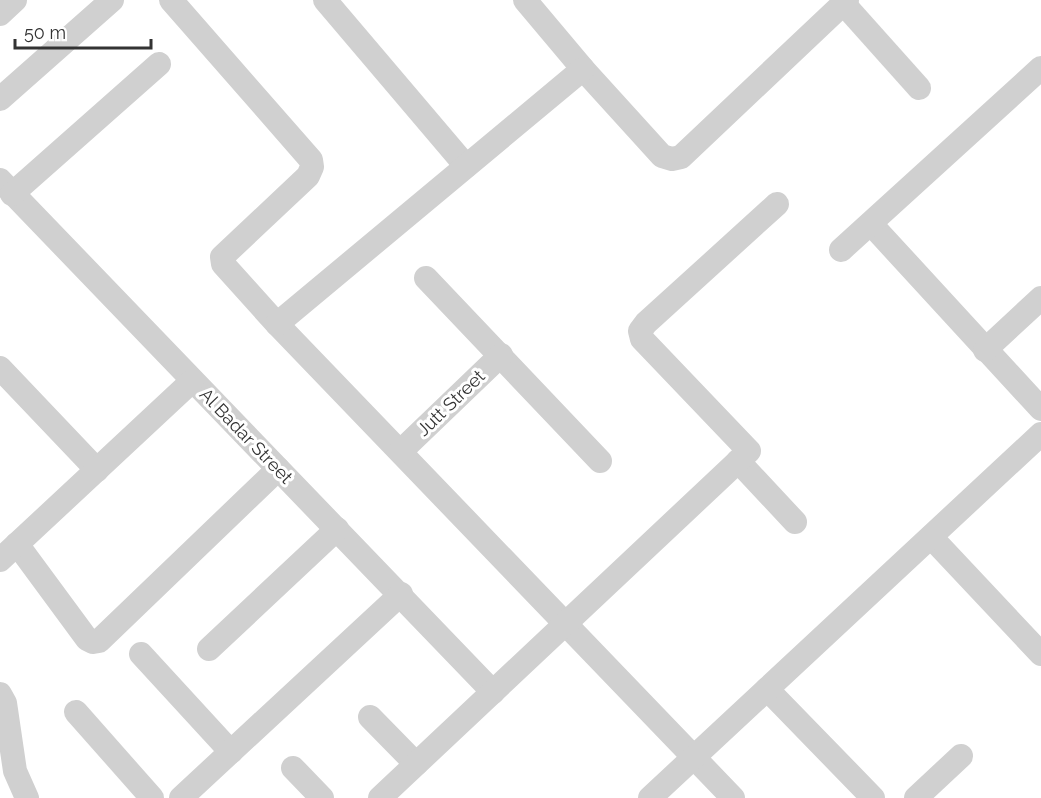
<svg xmlns="http://www.w3.org/2000/svg" width="1041" height="798" font-family="Raleway,sans-serif">
<rect width="100%" height="100%" fill="#fff"/>
<g fill="none" stroke-linecap="round" stroke-linejoin="round">
<g stroke="#d0d0d0" stroke-width="24">
<path d="M171,0L311,160L312,167L308,176L222,257L223,264L277,324L733,798"/>
<path d="M325,0L466,166"/>
<path d="M525,0L583,69L662,156L672,159L681,157L847,0"/>
<path d="M843,3L919,88"/>
<path d="M0,14L15,0"/>
<path d="M0,99L112,0"/>
<path d="M0,180L493,692"/>
<path d="M12,194L159,64"/>
<path d="M871,224L1041,409"/>
<path d="M841,250L1041,68"/>
<path d="M426,278L600,461"/>
<path d="M277,324L583,69"/>
<path d="M985,350L1041,298"/>
<path d="M0,368L97,470"/>
<path d="M401,451L501,355"/>
<path d="M738,461L795,522"/>
<path d="M931,537L1041,654"/>
<path d="M17,544L87,639L93,642L99,641L278,469"/>
<path d="M0,560L192,381"/>
<path d="M209,649L337,529"/>
<path d="M141,654L231,752"/>
<path d="M767,689L873,798"/>
<path d="M0,694L5,703L15,771L27,798"/>
<path d="M76,712L152,798"/>
<path d="M370,717L416,764"/>
<path d="M293,768L322,798"/>
<path d="M181,798L401,594"/>
<path d="M380,798L749,451L642,339L640,331L646,323L777,204"/>
<path d="M650,798L1041,434"/>
<path d="M916,798L961,756"/>
</g>
</g>
<g text-anchor="middle" stroke-width="6" stroke-linejoin="round" paint-order="stroke">
<g font-size="18" fill="#333" stroke="#fff">
<text transform="translate(451 403) rotate(-44)" y="6">Jutt Street</text>
<text transform="translate(246 436) rotate(46)" y="6">Al Badar Street</text>
</g>
</g>
<path d="M15 39v9h136v-9" fill="none" stroke="#333333" stroke-width="3"/>
<text x="24" y="39" font-size="18" fill="#333333" stroke="#ffffff" stroke-width="4.5" paint-order="stroke">50 m</text>
</svg>
